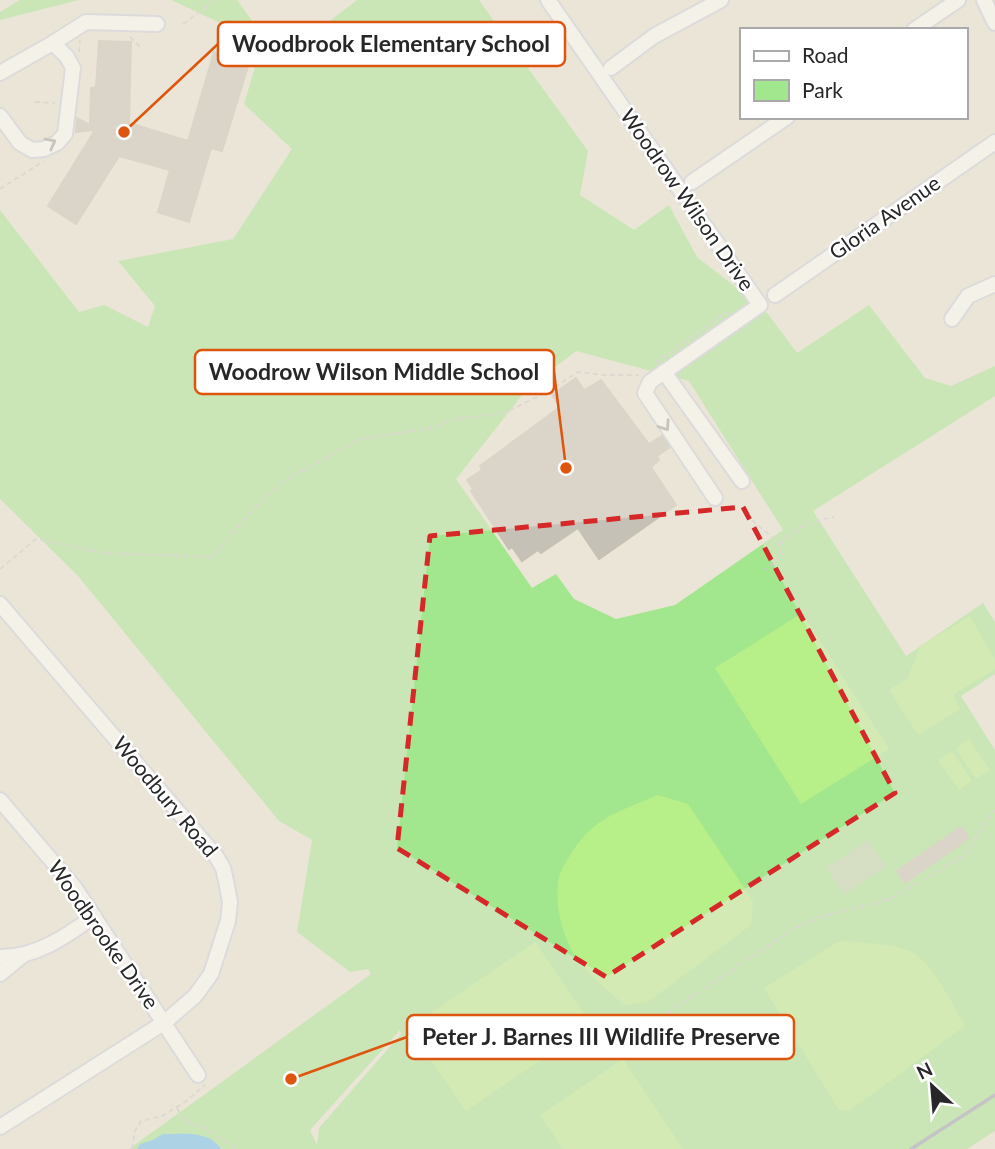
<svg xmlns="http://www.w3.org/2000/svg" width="995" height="1149" font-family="Lato,sans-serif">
<rect width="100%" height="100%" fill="#ebe5d7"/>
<g fill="#a2e68e" fill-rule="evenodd">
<path d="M20,0H79L0,20V12Z"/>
<path d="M171,0H237L280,59L357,0H479L588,151L580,195L634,230L669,205L697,257L765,310L797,353L869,305L925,378L951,386L995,366V396L813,511L906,656L983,603L995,622V674L961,696L995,750V1131L967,1149H129L371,974L368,969L350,972L297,932L312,840L279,821L78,576L0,499V210L79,312L104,305L148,327L155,306L118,261L233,239L292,149L244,104L256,64L229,27ZM576,351L689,381L783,530L675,605L616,619L574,599L556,574L532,588L456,479L527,389ZM400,1030L401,1034L319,1128L317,1145L310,1130Z"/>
</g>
<path fill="#bcd6ad" d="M868,840L886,867L844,894L826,868Z"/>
<g fill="#b7ef89">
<path d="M802,613L889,749L801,804L715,668Z"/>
<path d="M970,616L995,660V669L953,695L960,709L918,735L889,690L908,678L920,646Z"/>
<path d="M969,739L990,770L976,779L956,749Z"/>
<path d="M952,751L972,781L959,790L938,760Z"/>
<path d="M658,795L688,804L753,901L751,925L648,1002L624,1005C610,992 593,979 581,964C564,943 555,910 558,883C559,869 577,843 587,833C605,814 635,805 658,795Z"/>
<path d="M845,941C863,942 900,944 915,954C934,965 954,1007 965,1026L849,1111L839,1110L764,988L836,943Z"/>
<path d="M535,942L592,1025L466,1111L409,1028Z"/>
<path d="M623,1059L683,1149H563L540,1115Z"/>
</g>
<path fill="#61bcf6" d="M163,1134C183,1134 209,1130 221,1149H137L140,1144L153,1140Z"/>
<g fill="#c6c1b7" stroke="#c6c1b1" stroke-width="2">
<path d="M99,41L131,42L129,123L188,141L214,52L249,63L222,151L211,148L189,222L158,212L170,170L119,156L76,224L48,206L95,130L76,132L77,118L90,125L91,88L96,87Z"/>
<path d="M576,378L584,390L601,380L649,444L662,436L670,447L657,456L659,460L651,467L676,505L599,559L578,528L541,553L538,550L522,561L512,547L509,549L471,491L473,489L467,480L482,470L480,466L560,407L552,395Z"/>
<path d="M961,827L969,838L905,883L897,871Z"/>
</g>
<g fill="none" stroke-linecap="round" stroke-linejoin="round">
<defs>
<g id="minor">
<path d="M548,0L760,305L650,382L645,393L715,498"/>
<path d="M984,0L995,23"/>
<path d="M914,30L958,0"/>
<path d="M53,43L86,22L157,24"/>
<path d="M611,68L654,36L721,0"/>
<path d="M0,73L53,43L67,57L73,68L65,134L57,143L44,149L32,150L20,143L0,116"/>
<path d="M692,182L787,117"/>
<path d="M775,295L995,142"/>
<path d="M952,319L968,296L995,284"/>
<path d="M664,372L742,481"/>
<path d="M0,604L216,856L223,868L226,881L230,902L228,921L211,974L195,996L165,1022L0,1127"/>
<path d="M0,800L75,888L198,1075"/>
<path d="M0,957C35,958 67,936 94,916"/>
<path d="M0,974L23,955"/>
</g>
</defs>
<use href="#minor" stroke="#cccde2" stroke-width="18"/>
<g stroke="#cbcbcb" stroke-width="2" stroke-dasharray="5 3.5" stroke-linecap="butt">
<path d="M183,24L216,0"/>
<path d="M130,37L140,47"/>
<path d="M79,52L80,40"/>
<path d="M35,102L55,103"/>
<path d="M0,189L44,161"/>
<path d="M655,363L727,312"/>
<path d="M752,520L778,542L782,556L765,570"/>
<path d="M780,544C799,526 808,522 834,517"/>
<path d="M0,569L36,539L105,553L213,557L253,509L281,483L360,439L426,429L452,420L504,413L549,391L578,372L602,375H639"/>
<path d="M625,1041L795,928L823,916L891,899L966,854L990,815L995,811"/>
<path d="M177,1108L184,1121L205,1128L237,1149"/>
<path d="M132,1149L135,1131L141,1121L162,1116L185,1102L205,1085"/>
</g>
<use href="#minor" stroke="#fff" stroke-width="14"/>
<path stroke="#9a9ab3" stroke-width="3.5" d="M911,1149L995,1095"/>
</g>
<defs><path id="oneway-chevron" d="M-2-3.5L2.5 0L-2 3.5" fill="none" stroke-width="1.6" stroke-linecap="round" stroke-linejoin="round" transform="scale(1.75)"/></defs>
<g stroke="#9e9e9e">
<use href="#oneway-chevron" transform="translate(51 143) rotate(-28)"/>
<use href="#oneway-chevron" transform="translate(665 426) rotate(56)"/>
</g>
<path d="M0 0H995V1149H0ZM743,507L895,793L606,977L397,848L430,536Z" fill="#ebe5d7" fill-opacity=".55" fill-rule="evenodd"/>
<path fill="none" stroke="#d62828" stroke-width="5" stroke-dasharray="14 9" stroke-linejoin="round" d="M743,507L895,793L606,977L397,848L430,536Z"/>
<g text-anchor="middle" stroke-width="5" stroke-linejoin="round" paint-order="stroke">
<g font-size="21" fill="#272727" stroke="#fff">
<text transform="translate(687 200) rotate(55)" y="7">Woodrow Wilson Drive</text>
<text transform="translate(885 218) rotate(-35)" y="7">Gloria Avenue</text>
<text transform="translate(165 797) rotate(50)" y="7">Woodbury Road</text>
<text transform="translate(103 935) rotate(55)" y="7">Woodbrooke Drive</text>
</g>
</g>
<path fill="none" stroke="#de560d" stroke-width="2.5" d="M124 132L218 44M566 468L554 372M291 1079L407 1037"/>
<g fill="#de560d" stroke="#fff" stroke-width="2.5">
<circle cx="124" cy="132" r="7"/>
<circle cx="566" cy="468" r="7"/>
<circle cx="291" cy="1079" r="7"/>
</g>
<g fill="#fff" stroke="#de560d" stroke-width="2.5">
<rect x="218" y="22" width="347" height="44" rx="7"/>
<rect x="195" y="350" width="359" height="44" rx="7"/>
<rect x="407" y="1015" width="387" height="44" rx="7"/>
</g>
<g font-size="23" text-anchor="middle" font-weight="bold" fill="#272727">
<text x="391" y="52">Woodbrook Elementary School</text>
<text x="374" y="380">Woodrow Wilson Middle School</text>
<text x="601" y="1045">Peter J. Barnes III Wildlife Preserve</text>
</g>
<rect x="740" y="28" width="228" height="91" fill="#ffffff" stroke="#a9a9a9" stroke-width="2"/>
<rect x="754" y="51" width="35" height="10" fill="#ffffff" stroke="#a9a9a9" stroke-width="2"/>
<text x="802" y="63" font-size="21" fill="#272727">Road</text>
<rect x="754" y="80" width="35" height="21" fill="#a2e68e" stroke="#a9a9a9" stroke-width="2"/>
<text x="802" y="98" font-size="21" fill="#272727">Park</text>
<g transform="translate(932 1086) rotate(334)" stroke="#ffffff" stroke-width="5" paint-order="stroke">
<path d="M0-5L12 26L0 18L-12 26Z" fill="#272727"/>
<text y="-10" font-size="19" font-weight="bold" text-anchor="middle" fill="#272727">N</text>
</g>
</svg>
